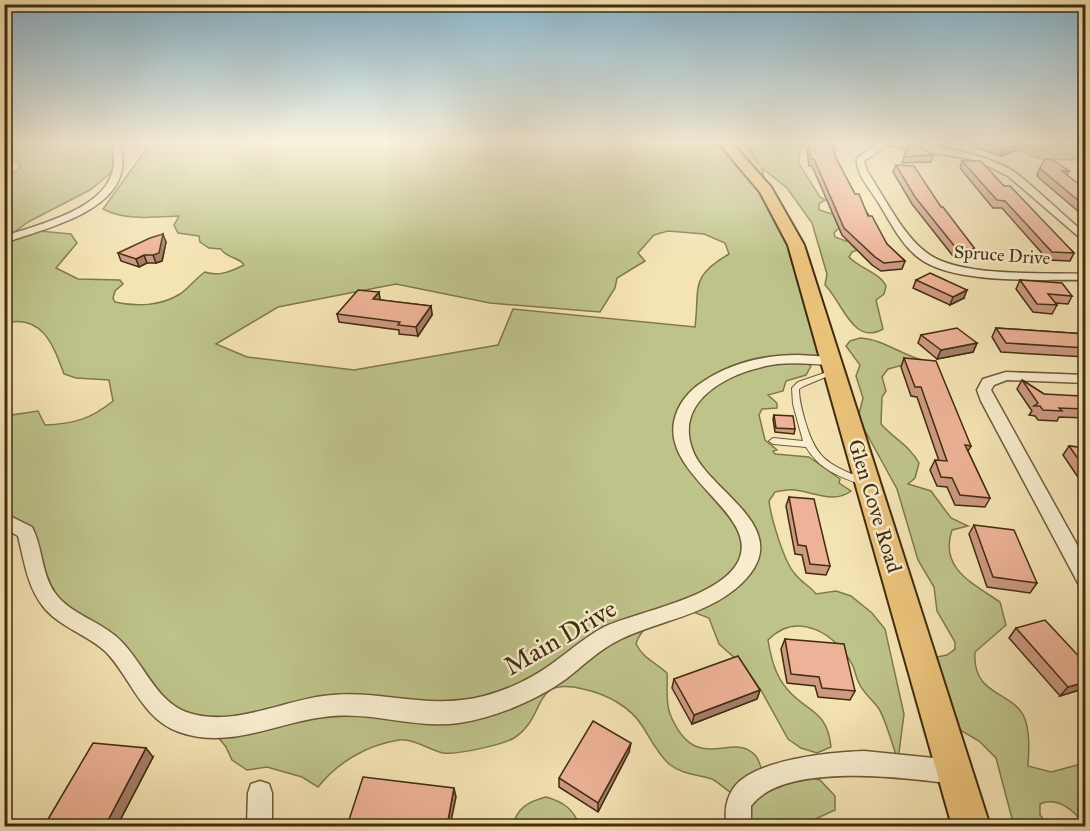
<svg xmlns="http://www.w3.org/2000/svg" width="1090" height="831" font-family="'IM FELL Great Primer',serif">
<rect width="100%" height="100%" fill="#f4e3b3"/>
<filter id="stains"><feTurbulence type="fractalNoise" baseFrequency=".00333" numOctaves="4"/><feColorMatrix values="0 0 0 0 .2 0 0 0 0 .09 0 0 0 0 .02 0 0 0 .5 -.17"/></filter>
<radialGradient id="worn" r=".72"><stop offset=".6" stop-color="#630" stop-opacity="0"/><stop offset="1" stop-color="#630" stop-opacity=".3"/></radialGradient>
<g fill="#bec38a" stroke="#80784c" stroke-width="1.5" fill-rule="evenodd">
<path d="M4,141H116L118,167L90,190L28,222L5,239V179L20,168L19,163L5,159Z"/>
<path d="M152,141H743L759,164L746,141H810L800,149L799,164L820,197L825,200L819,204V210L839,216L840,227L834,233L835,237L846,241L875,243L852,252L849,257C859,268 880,273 886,286L884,294L876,300L883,329C853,346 843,303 825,285L827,274L812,223L787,188L762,168L766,190L779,209L832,361L805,362L811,366L806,375L786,381L783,391L768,395L777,403V408L762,409L759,415L765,440L777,450L773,451L775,454L809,457L840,479L839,483L851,491C835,504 813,492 795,490C789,489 782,491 775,492L769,501C771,518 784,562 795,574C801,582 810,586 816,594L836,591L851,596L872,613L885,629L904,714L898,760C893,747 885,718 879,709C873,700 863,693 859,683C856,678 855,671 853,666C836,633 797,610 768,640C771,658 775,675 787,689C807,713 827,709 831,747L817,753L801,748L788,739L762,692L745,667L719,644L709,618L688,610C667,618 642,621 636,644C643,658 655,662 667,673C668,686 665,701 670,714C696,778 733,729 756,756C761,762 762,775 765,782L778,788L798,776L820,780L835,796V810L800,826H735L730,792C724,788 718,782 712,779C696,774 683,775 669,764C658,754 651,740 643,727C630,706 606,694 583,689C530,676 548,716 514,738C502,745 456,755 443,753C430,750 412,738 399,740C367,745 338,762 318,787L302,777L267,767L247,770L232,760L226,747L209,726L178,721L113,646L51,604L32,552L5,519V416L38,411L45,425C73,424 91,419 113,401L109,380L76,378L64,374C53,344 42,314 5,323V243L39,231L71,234L77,243L56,268L78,279L120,280L123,284L115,291L113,298L115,302C136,307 161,306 180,294C189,288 196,278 205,272C218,277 232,271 244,265C241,258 226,258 221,249L209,248L200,242L199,236L178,233L174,225L179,216C155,217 125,221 103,209ZM668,231L704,234L725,243L729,254C689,277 700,287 695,327L513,309L498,345L354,370L247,357L216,344L278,307L396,284L490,303L600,312L615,288L617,278L645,261L638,253L654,235Z"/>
<path d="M992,141H1085V165L1080,160L1042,159Z"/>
<path d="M860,338C882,339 900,354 922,360L888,369L882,377L886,391L882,397L881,424C894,439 909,445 919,463L915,478L908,484L931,491L951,518L968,526L952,530C939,568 972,583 1000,602L1006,625L975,652C972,698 1014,690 1025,719C1030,734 1029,750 1028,766L1051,772L1085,763V826C1075,811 1058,796 1040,804V815L1049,826H1014L996,758L979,741L960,730L946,718L933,669L937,657L947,655L955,649V642L937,611L934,587L918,560L897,489L858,418L863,398L856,376L860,365L846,346L850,341Z"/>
<path d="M546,797C564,802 573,809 580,826H512C518,808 527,802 546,797Z"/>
</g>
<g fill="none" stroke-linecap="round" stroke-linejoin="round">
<defs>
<g id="service">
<path d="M1011,141C1025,141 1048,146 1059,154L1056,155L1049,151Z"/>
<path d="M833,370L835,371L836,372L835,373L804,386L799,389C799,400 802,410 805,421C817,462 829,464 866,480L867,482L866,484L863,485C839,477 819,469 806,447L773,444L769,441L773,438L803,441L793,404L792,388L798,382Z"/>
</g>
<g id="minor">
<path d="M112,141H120C121,150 124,160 122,169C115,212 47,228 13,240H5V236C37,225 106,209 113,169C115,160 113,150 112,141Z"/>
<path d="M882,141C917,141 988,153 1016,173C1040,192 1062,214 1086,234V243L1008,176L975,160L888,145L864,161L867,171C884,196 903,236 927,253C960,278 1044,272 1086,274V280C1042,279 954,285 919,258C901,245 890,221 878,202C871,190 855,173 857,158Z"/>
<path d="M798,355L832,357L839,361L832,365C814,364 795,362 777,364C734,370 672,398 693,451C709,492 798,529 742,583C709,615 661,620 621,639C600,649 584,665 566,679C535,701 496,717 459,723C413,729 369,710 324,717C275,723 229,750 179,732C142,719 131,678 106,652C87,634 58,627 42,605C27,585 24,560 18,536L4,528V513L32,527C43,548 41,573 55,593C71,615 101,621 120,640C142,661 156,701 186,712C230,728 279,702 323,696C378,688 426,711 484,696C510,689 535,677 557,660C572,649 587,636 604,627C639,611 719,598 738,562C762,515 664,478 674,422C677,405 689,390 704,381C731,363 765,355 798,355Z"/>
<path d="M1006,372L1086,375V383L1007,380L994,385L991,390L1086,561V587L1079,585L981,401L977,390L983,379Z"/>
<path d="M864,751L954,760L962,764L966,772L962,780L954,784C906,778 784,761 751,806V826H727C724,812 726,798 735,786C757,759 832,752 864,751Z"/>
<path d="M260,781L269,784L272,793V826H247L248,793L251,784Z"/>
</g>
<path id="primary" d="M717,141H730L771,187L804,245L990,826H952L788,245L760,192Z"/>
</defs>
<use href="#service" stroke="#6e5a38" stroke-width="2"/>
<use href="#minor" stroke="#6e5a38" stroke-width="3"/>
<use href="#primary" stroke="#422c0f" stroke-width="4"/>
<use href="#service" fill="#f8edce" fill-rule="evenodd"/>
<use href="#minor" fill="#f8edce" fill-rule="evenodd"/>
<use href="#primary" fill="#eac27a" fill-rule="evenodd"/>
</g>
<g fill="#cc9982" stroke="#422c0f" stroke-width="1.5">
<path d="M975,141H1041L1037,143L1028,141L1025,147L1001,156L973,147Z"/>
<path d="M808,143L836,158L855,194L887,244L905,261L902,269L881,271L872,265L842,235L812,166H809L807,149Z"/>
<path d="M909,144L933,155L931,162L902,163Z"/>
<path d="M962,161L1004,186L1074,253L1070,261L1048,260L1002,208H993L960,168Z"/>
<path d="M896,165L941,207L975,249L971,256H953L912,204L893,172Z"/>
<path d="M1040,168L1069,171L1067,175L1086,190V218L1039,178L1037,175Z"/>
<path d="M166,242L162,261L156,263H147L139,267L121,261L118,253Z"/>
<path d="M916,280L964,298L950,305L913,288Z"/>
<path d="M1020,280L1072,296L1068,304L1055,303L1057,305L1052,314L1033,312L1016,289Z"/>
<path d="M379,292L380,300L431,306L432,315L418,336L399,334V330L339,322L337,314Z"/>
<path d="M996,328L1086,334V357L1001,352L992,337Z"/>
<path d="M921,335L977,343L973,352L937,359L918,343Z"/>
<path d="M904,358L971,446L968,451L990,498L985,507L955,505L947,487L937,486L930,470L935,460L939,461L917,397L911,396L901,367Z"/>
<path d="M1022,380L1044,394L1086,401V418L1059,417L1057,421L1038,420L1035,416L1029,415L1032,411L1017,389Z"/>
<path d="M774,415L795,429L794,434L775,432L773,419Z"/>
<path d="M1069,446L1086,448V489L1063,455Z"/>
<path d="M789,497L830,566L826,575L806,573L802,555L795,554L786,506Z"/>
<path d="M974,525L1037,583L1030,593L987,587L969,534Z"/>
<path d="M1016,628L1086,664V688L1060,696L1009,638Z"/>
<path d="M785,639L855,691L850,700L818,697L815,686L787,683L781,649Z"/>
<path d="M674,679L760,690L757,699L692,724L672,688Z"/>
<path d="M629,752L598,812L559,787V778Z"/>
<path d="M153,757L117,826H53L47,821Z"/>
</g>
<g fill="#a67d6a" stroke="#422c0f" stroke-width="1.5">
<path d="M1026,141H1028L1025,147L1001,156L1003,149Z"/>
<path d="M163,234L166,242L162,261L156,263L153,255Z"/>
<path d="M144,255L147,263L139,267L136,259Z"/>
<path d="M967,290L964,298L950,305L953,297Z"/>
<path d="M379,292L380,301L373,299Z"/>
<path d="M431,306L432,315L418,336L416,327Z"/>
<path d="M977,343L973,352L937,359L941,350Z"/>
<path d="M1086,682V688L1060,696L1068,687Z"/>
<path d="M760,690L757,699L692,724L694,715Z"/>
<path d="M631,743L629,752L598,812V803Z"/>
<path d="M146,748L153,757L117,826H105Z"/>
<path d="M454,788L456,797L450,826H447Z"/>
</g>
<g fill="#edb297" stroke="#422c0f" stroke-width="1.5">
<path d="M816,141H832L836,158L855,194H859L868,216H872L887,244L905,261L884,263L875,257L844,228L814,159H811L808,143Z"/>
<path d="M976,141H1026L1003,149Z"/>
<path d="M909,144L919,146L933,155L904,157Z"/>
<path d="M1045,159H1051L1069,171H1062L1086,190V207L1043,171L1040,168Z"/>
<path d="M962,161H981L1004,186H1010L1074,253L1052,252L1005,201L997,200Z"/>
<path d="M896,165L914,166L941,207H943L975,249L956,248L915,197Z"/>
<path d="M163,234L159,253L153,255H144L136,259L118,253L150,238Z"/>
<path d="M930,273L967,290L953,297L916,280Z"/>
<path d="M1020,280L1062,283L1072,296L1048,294L1057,305L1037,304Z"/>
<path d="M358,290L379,292L373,299L431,306L416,327L398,325L400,322L337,314Z"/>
<path d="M957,328L977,343L941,350L921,335Z"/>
<path d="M996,328L1086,334V348L1006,343Z"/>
<path d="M904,358L936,361L971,446L965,445L990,498L960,495L952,478L941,477L935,460L947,461L921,387H915Z"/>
<path d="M1022,380L1044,394L1081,396L1086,401V409L1059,408L1062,411L1043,410L1040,406H1034L1038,403Z"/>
<path d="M774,415L793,416L795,429L776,428Z"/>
<path d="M1069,446L1086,448V470Z"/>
<path d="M789,497L814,499L830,566L810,564L806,546L798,545Z"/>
<path d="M974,525L1014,530L1037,583L993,577Z"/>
<path d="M1045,620L1086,664V682L1068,687L1016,628Z"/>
<path d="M785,639L844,644L855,691L822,688L819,677L791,674Z"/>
<path d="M738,656L760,690L694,715L674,679Z"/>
<path d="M593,721L631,743L598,803L559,778Z"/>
<path d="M93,743L146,748L105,826H92L47,821Z"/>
<path d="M363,777L454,788L447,826H347Z"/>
</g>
<linearGradient id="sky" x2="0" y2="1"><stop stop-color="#89b8d1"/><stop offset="0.55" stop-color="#faf2dd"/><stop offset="1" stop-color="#faf2dd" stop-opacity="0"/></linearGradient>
<rect width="1090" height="258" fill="url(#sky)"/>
<g text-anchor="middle" stroke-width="5" stroke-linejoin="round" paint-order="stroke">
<g font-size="18" fill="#422c0f" stroke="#f8edce">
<text transform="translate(1002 255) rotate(4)" y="6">Spruce Drive</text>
</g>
<g font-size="21" fill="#422c0f" stroke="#f8edce">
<text transform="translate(875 506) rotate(73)" y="7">Glen Cove Road</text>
</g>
<g font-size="26" fill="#422c0f" stroke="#f8edce">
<text transform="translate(560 637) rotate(-30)" y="9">Main Drive</text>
</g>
</g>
<rect width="1090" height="831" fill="none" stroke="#f4e3b3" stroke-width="24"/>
<rect x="6" y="6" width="1078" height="819" fill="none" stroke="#422c0f" stroke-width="3"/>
<rect x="12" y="12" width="1066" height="807" fill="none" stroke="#422c0f" stroke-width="1.5"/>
<rect width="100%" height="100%" filter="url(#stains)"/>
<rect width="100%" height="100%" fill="url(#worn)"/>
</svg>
